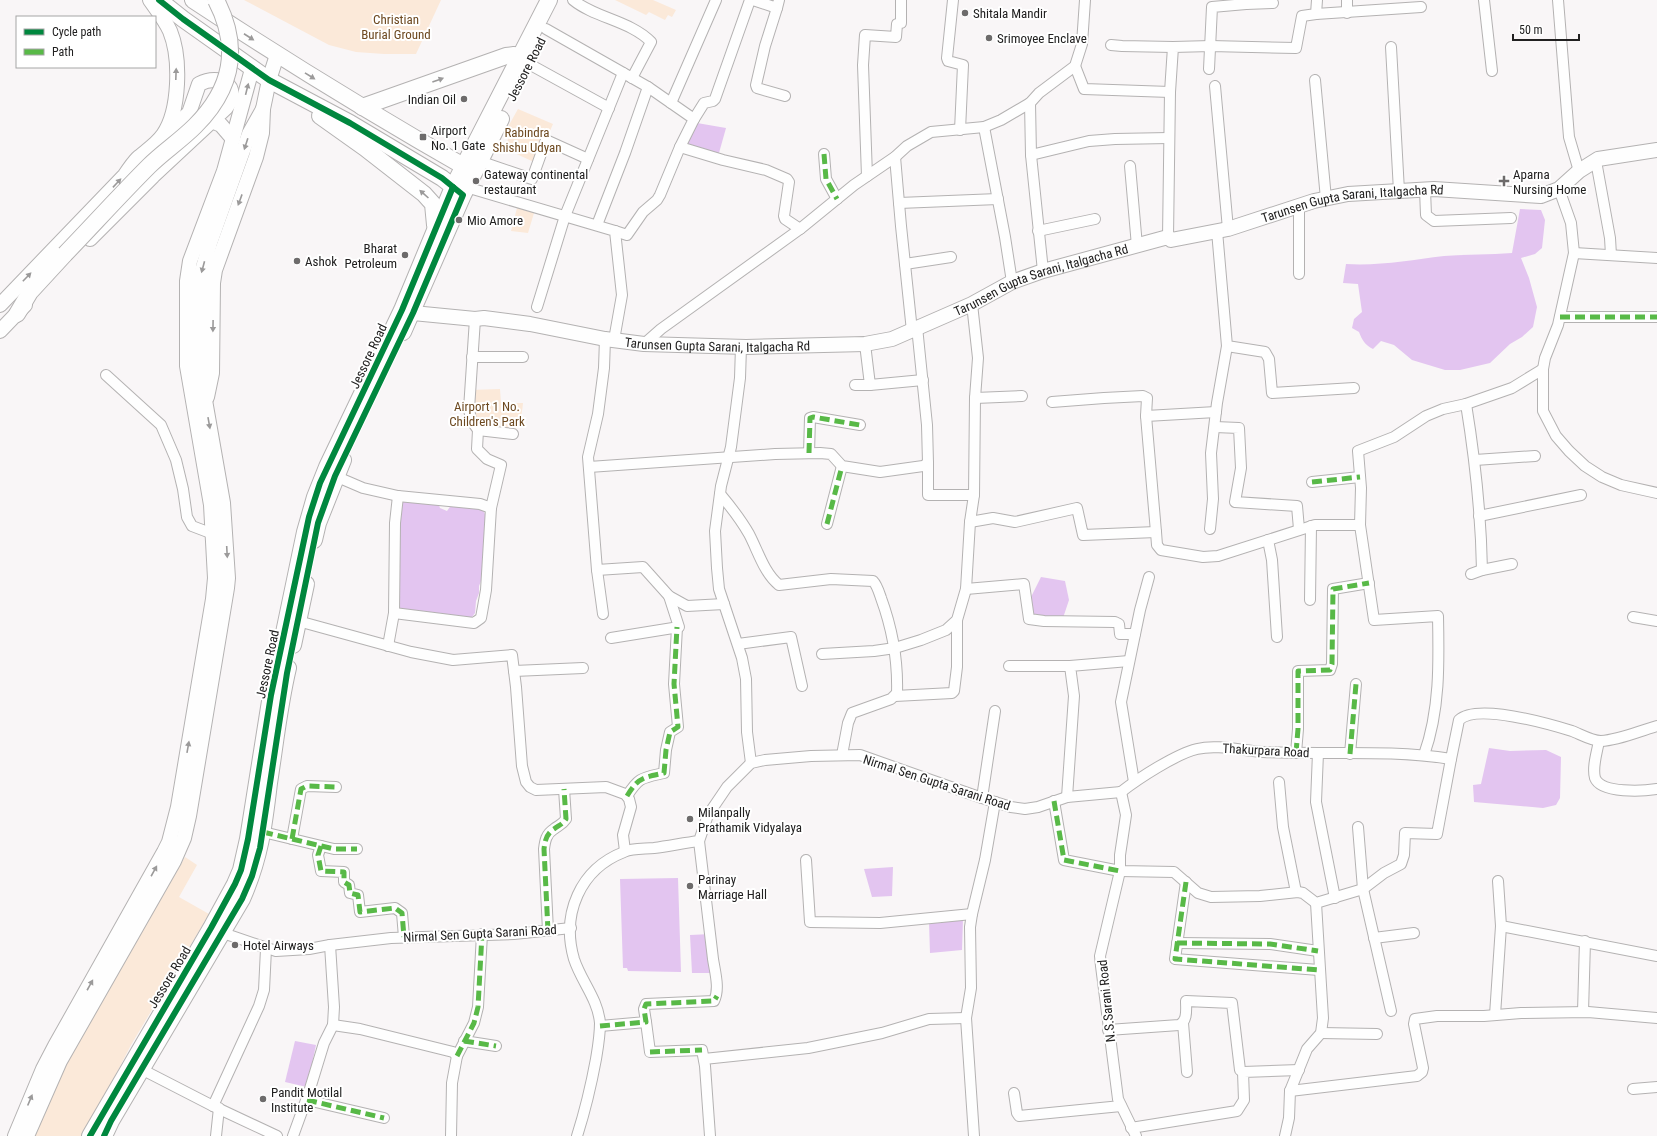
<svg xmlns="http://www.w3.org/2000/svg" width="1657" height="1136" font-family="'Roboto Condensed',sans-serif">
<rect width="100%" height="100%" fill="#f9f6f7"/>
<g fill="#fbe9d9">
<path d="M244,0H441L416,54H384L356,52L329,45Z"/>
<path d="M615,0H653L676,10L672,17L668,15L665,20L649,12L646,15Z"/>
<path d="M518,109L553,124L536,163L506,149L509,134L505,132Z"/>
<path d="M517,208L534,213L528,233L511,231Z"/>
<path d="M500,389L501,403H523C522,415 520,424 513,434L478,430L470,390Z"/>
<path d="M185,857L197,865L179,897L209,914L131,1045L84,1136H35L59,1078L70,1057Z"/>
</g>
<g fill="#e3c5f0">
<path d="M697,123L726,128L719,153L685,147Z"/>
<path d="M1520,209L1541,210L1545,220L1542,248L1535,254L1521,258L1529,278L1537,307L1533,327L1522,337L1510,344L1490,363L1460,370H1445L1412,360L1394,345L1381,341L1373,349C1365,345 1362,340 1359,332L1352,328L1354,319L1362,312L1358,284L1343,283L1346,264C1380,266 1411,260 1444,256C1467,254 1490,255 1512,253Z"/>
<path d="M402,501L438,503L440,508L447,511L452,504L483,510L488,520L483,576L479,586V593L476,601L475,613L472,617L469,618L397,612L396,521Z"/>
<path d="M1041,577L1065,581L1069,600L1063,618L1035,617L1029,601Z"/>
<path d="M1489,748L1510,751L1546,750L1561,757L1560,798L1556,805L1543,808L1474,802L1473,785L1481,784Z"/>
<path d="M893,867L892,896L872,897L864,869Z"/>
<path d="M678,878L681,972L628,971L627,968H623L620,879Z"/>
<path d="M963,919L962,950L930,953L929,922Z"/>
<path d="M711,934L713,973H692L690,935Z"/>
<path d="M295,1041L316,1045L307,1087L285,1082Z"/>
</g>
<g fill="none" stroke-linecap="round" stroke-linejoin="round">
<defs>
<g id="street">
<path d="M573,0C595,18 631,21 651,42L632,78"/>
<path d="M753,0L777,8L779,0"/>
<path d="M953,0L947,58L948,61L963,65L960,130"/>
<path d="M1484,0L1492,71"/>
<path d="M1558,0L1569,137L1579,171"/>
<path d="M1246,4L1273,3"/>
<path d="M777,8L765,46L756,85L757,88L785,96"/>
<path d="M1347,13V0"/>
<path d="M1316,14L1421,7"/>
<path d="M546,29L648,87L625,153L597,225"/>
<path d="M1111,45L1122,46L1173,47"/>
<path d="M1391,47L1399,191"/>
<path d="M529,64L609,108"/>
<path d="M1075,66L1084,89L1170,92"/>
<path d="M1209,69L1212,7L1246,4V0"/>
<path d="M1315,80L1326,199"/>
<path d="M1215,86L1228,229"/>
<path d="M671,103L716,0"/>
<path d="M1030,103L1031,155L1043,271"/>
<path d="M694,119L704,103L713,101L715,99L750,0"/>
<path d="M984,127L1005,237L1012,282"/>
<path d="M680,147L723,160L766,170L787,179L789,182L784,216L785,219L800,229"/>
<path d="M824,154L826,179L837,199"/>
<path d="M1031,155L1089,141L1115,139L1169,138"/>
<path d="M895,157L901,226L912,331"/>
<path d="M479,161L532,179L546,140L588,159"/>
<path d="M1596,161L1610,238L1611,255"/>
<path d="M1130,166L1137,246"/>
<path d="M867,176L863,65L865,35L896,37L897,24L901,23V0"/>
<path d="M466,187L615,231L622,295L614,340"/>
<path d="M1559,189L1571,223L1574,253L1558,325L1545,358L1543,369V411L1556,436L1569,451L1585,466L1602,477L1621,485L1657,493"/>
<path d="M1425,190L1426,215L1434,221L1511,218"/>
<path d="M899,203L998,199"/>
<path d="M1299,206V274"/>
<path d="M615,231L627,235L643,212L657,200L660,195L680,147L694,119L648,87"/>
<path d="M1038,231L1095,219"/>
<path d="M1217,231L1227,346L1265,352L1269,359L1272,393L1354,388"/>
<path d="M1168,237L1170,92L1173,47L1211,46L1296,48L1302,16L1316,14L1317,0"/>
<path d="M1574,253L1657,258"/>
<path d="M905,264L951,257"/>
<path d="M537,307L565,216L623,73"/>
<path d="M1560,317H1657"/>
<path d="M605,339L604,368L598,414L588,457L597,570L643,567L669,596L687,606L724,604"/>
<path d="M644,344L661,329L800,229L854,185L895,157L907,146L931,132L984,127L1001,120L1030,103L1039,93L1075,66L1082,44L1085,0"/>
<path d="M865,344L870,385L923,380"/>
<path d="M741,347L740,378L731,447L721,486L715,531L717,568L719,589L742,658L746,679L747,732L751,763"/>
<path d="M472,357H523"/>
<path d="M106,375L161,425L176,460L183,489L187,517L192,526L213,534"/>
<path d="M855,385H870"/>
<path d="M975,398L1022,396"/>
<path d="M1052,402L1104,398L1143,396L1147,398L1146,416"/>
<path d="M1466,404C1475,459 1481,514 1482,570"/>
<path d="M1215,427L1239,428L1241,468L1235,502L1297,506L1299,529"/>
<path d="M478,430L513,434"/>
<path d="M809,453L810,418L813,417L860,425"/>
<path d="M1475,460L1535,456"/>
<path d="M928,463V495H974"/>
<path d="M589,467L775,454L820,453L831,454L842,466L880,472L923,466L928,463L927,425L917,327"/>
<path d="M335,476L363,488L398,496L480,504L491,508L501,465L487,459L477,449L478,430L471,420L469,409L475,319"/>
<path d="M1312,482L1360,477"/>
<path d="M720,494C731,507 741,520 749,534C758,551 764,573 779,585L831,579L873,581C877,585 879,592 881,598C892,628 898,661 897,693L891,699L852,713L848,723L842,755"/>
<path d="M1479,516L1581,495"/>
<path d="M970,522L993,518L1015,522L1077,508L1083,535L1156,532L1157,545L1161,550L1203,557L1218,556L1315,525H1360"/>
<path d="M827,524L842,466"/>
<path d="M1210,529L1213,499L1211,453L1217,403L1227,346"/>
<path d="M1156,532L1146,416L1216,412"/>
<path d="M1268,540L1272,560L1277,637"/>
<path d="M597,570L603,614"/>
<path d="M1471,574L1482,570L1512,564"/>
<path d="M966,589L1024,584L1029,619L1044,621L1115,622L1119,624L1120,634H1135"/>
<path d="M1310,600L1311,526"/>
<path d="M394,613L474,623L481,618L486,590L491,508"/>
<path d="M1633,617L1657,621"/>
<path d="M298,621L411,652L453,660L512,655L516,687L522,766L526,782L530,787L536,790L606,787L625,794L629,799L631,807L623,835L625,851"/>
<path d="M611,638L679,627L669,596"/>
<path d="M738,644L791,637L802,686"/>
<path d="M388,646L394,613L395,523L398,496"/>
<path d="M822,654L874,651L895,648L921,640L946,630L957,620L966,589L970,522L974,495L975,398L978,358L972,304"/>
<path d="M1009,666H1070"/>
<path d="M514,671L583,668"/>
<path d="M895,696L952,693L954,691L957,667V620"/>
<path d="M1599,741C1597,752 1592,767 1595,778C1601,794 1644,791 1657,789"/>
<path d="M1296,753L1298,729V671L1330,670L1332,664L1333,589L1369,583"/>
<path d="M1318,753L1316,802L1335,898"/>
<path d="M1350,754L1356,684"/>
<path d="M1424,755C1440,710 1439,663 1438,616L1374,620L1360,525L1361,488L1358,451L1394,437L1426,416L1443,409L1466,404L1512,388L1543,369"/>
<path d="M1134,782L1121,702L1140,610L1149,577"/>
<path d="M1279,782L1283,827L1296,892"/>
<path d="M1121,792C1139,778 1176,754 1197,749C1217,744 1243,751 1263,752C1326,755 1389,749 1451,759L1459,720C1477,703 1549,724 1572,731C1580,734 1592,741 1601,741C1620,740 1639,731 1657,726"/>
<path d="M1121,792L1126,815L1120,855V871L1100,956L1101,966L1118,1099L1136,1136"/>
<path d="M627,796C639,777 642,778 664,773L666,750L670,732L678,727L674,684L677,627"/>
<path d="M1067,797L1074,696L1070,666L1129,661"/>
<path d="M982,798L995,711"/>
<path d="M1054,801L1064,860L1120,871L1174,872L1198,893L1211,897L1260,896L1298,892L1303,893L1316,903L1363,889L1384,873L1401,864L1404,855L1405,833L1437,834L1451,759"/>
<path d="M1358,827L1363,889L1391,1011"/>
<path d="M263,832L334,849H357"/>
<path d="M292,839L301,789L307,786L336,787"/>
<path d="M321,846L318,855L321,871L344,872V882L349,885L350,893L358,895L360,912L395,908L402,913L404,937"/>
<path d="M806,860L810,922L880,923L972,914"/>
<path d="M1498,881L1501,926L1657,956"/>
<path d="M1186,882L1175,959L1319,970"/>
<path d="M217,931L276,951L309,949L330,945L391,938L514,934L571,928"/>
<path d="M548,931L544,849C545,841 546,834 554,829C559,825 562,825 566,819L564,789"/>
<path d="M1374,938L1414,933"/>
<path d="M1177,943L1270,944L1318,951"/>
<path d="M1583,1012L1585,941"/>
<path d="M1495,1015L1501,926"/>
<path d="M646,1022L650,1052L702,1050L705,1066L710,1136"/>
<path d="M1183,1023L1187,1072"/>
<path d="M333,1025L360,1029L453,1052L457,1056L452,1083L451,1136"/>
<path d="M600,1026L646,1022L644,1009L646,1004L714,1001C720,989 715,972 713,959L699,841"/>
<path d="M1108,1030L1179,1025C1188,1021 1186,1009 1186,1001L1232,1003L1240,1070L1243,1072"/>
<path d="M1321,1033L1377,1034"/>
<path d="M464,1041L496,1046"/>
<path d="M457,1056L474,1023L478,1007L482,934"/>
<path d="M704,1059L808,1048L882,1033L929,1019L966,1018"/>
<path d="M141,1069L213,1106L277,1136"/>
<path d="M1633,1089L1657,1087"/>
<path d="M1290,1091L1307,1049L1321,1033L1323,1018L1316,903"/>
<path d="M1014,1093L1017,1113L1019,1116L1121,1106"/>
<path d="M307,1100L384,1118"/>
<path d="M213,1106L259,1006L264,990L266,949"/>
<path d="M1131,1128L1237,1111L1244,1100L1243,1072L1299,1070"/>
<path d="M216,1136L219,1108"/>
<path d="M293,1136L309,1092L324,1043L333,1025L334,1007L330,945"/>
<path d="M577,1136C585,1111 591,1086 596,1059C598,1047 600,1036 600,1023C598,999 581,981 574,959C561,914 580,869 624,852C632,848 644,849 654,848C669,846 684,843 699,841L708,815L727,787L751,763L765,760L811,756L860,755L982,798L1011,807L1025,809L1038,807L1067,797L1121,792"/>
<path d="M974,1136L966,1018L971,988L970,927L972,914L985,860L995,802"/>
<path d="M1285,1136L1289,1118L1290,1091L1417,1076L1422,1072L1423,1068L1414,1024L1415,1019L1437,1016H1484L1521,1013L1588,1012L1657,1018"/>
</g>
<g id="secondary">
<path d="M212,121L221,125L233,139"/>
<path d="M90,239L153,176L226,108C242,86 220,73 199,84L189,113L163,136"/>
<path d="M0,305L125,175C129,169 133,163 138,158C146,151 157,144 163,135C180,111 181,58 170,31C165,20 157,10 150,0"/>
<path id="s1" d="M413,313L475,319L484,318L530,324L605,339L644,344L746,347L865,344L892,339L972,304L1012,282L1043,271L1168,237L1171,240L1228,229L1314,201L1348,194L1434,189L1541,196L1559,189L1579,171L1598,159L1657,150"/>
<path d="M0,331L25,305"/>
<path d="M207,397L212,373L213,283L215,270L256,157L262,133L263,109L269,80L277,55"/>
<path d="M15,1136L43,1069L55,1046L164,852L169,842L178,807L213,599L215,578L211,505L187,366V281L190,261L224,171L252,69"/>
<path d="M27,1136L60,1061L174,861L184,838L189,816L227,588L228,578L223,503L199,366L200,278L210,243L249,134L263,109"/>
</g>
<g id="primary">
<path d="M159,0L183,19L269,80L350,123L442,178L460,192"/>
<path d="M193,0C284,60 377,117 472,171"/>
<path d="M362,107L506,56L514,55L519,58"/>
<path d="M320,116L365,148L424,194L433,204L435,225"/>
<path d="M17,314L30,292L65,254"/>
<path d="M403,332L463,195L501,119"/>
<path d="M314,540L318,523L343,460"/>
<path d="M293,645L306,584"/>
<path d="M90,1136L211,928L235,884L241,870L248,839L271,695L305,532L315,497L327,467L402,310L453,187L549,0"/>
<path d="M104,1136L111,1121L242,899C260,858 264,826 269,783C275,745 279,706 288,668"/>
</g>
</defs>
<use href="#street" stroke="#b4b2b2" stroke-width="12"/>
<use href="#secondary" stroke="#b4b2b2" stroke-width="16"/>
<use href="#primary" stroke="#b4b2b2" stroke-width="18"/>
<use href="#street" stroke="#fefefe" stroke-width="10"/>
<use href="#secondary" stroke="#fefefe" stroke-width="14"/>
<use href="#primary" stroke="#fefefe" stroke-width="16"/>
<defs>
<path id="primary-bridge" d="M65,254C93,225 120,195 149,166C163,152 180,141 195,126C232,89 241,48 216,0"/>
</defs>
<use href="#primary-bridge" stroke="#b4b2b2" stroke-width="18" stroke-linecap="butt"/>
<use href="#primary-bridge" stroke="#fefefe" stroke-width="16"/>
<g stroke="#58b947" stroke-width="5" stroke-dasharray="10 5" stroke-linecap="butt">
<path d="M824,154L826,179L837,199"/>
<path d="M1560,317H1657"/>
<path d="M809,453L810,418L813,417L860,425"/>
<path d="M1312,482L1360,477"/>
<path d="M827,524L842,466"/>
<path d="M1296,753L1298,729V671L1330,670L1332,664L1333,589L1369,583"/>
<path d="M1350,754L1356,684"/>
<path d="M627,796C639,777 642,778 664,773L666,750L670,732L678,727L674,684L677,627"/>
<path d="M1054,801L1064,860L1120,871"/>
<path d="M263,832L334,849H357"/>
<path d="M292,839L301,789L307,786L336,787"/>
<path d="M321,846L318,855L321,871L344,872V882L349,885L350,893L358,895L360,912L395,908L402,913L404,937"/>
<path d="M1186,882L1175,959L1319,970"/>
<path d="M548,931L544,849C545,841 546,834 554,829C559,825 562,825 566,819L564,789"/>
<path d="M1177,943L1270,944L1318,951"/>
<path d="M600,1026L646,1022L644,1009L646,1004L714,1001L717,996"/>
<path d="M464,1041L496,1046"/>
<path d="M650,1052L702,1050"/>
<path d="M457,1056L474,1023L478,1007L482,934"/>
<path d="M307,1100L384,1118"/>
</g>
<defs>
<g id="cycleway">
<path d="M90,1136L211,928L235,884L241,870L248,839L271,695L309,517L320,483L402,310L453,187"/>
<path d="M104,1136L111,1121L242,899L252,876L260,848L287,673L318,523L335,476L413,313L463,195L442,178L350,123L269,80L183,19L159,0"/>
</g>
</defs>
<use href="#cycleway" stroke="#fff" stroke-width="8"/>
<use href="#cycleway" stroke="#00873e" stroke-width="6"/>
</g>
<defs><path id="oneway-solid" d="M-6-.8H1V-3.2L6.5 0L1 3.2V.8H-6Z"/></defs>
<g fill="#9b9a9a">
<use href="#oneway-solid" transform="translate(249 37) rotate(33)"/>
<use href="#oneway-solid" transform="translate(176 74) rotate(-88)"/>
<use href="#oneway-solid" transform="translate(310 76) rotate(32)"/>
<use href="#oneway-solid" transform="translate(438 80) rotate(-20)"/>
<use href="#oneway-solid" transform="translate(247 89) rotate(-76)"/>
<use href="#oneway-solid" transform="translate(246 144) rotate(108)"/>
<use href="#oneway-solid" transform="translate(117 183) rotate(-47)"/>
<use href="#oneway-solid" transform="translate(424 194) rotate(-138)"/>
<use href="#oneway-solid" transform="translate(240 200) rotate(110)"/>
<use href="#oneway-solid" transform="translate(203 267) rotate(105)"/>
<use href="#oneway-solid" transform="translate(27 277) rotate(-46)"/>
<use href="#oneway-solid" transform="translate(213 326) rotate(91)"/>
<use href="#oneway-solid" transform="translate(209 423) rotate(80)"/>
<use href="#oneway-solid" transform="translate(227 552) rotate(87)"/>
<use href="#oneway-solid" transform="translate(188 747) rotate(-80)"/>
<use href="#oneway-solid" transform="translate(154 871) rotate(-61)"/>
<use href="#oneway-solid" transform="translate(90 985) rotate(-61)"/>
<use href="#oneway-solid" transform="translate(30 1100) rotate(-67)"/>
</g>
<g fill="#6d6b6b" stroke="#fff" stroke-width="1.5">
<circle cx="965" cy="13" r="4"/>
<circle cx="989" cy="38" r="4"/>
<circle cx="464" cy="99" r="4"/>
<rect x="419" y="133" width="8" height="8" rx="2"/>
<circle cx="476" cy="181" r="4"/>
<path d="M1502 175h4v4h4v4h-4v4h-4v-4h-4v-4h4z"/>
<circle cx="459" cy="220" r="4"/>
<circle cx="405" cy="255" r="4"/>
<circle cx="297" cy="261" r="4"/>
<circle cx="690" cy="819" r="4"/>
<circle cx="690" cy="886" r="4"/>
<circle cx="235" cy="945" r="4"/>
<circle cx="263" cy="1099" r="4"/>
</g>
<g text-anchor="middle" stroke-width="4" stroke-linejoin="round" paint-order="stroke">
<g font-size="13" fill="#212020" stroke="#fff" text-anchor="start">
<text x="973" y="18">Shitala Mandir</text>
<text x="997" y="43">Srimoyee Enclave</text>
<text x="456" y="104" text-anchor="end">Indian Oil</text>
<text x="431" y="135">Airport<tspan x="431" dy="15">No. 1 Gate</tspan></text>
<text x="484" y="179">Gateway continental<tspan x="484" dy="15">restaurant</tspan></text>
<text x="1513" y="179">Aparna<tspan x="1513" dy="15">Nursing Home</tspan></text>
<text x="467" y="225">Mio Amore</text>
<text x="397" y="253" text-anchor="end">Bharat<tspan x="397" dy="15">Petroleum</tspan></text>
<text x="305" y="266">Ashok</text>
<text x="698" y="817">Milanpally<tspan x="698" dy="15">Prathamik Vidyalaya</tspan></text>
<text x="698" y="884">Parinay<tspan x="698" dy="15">Marriage Hall</tspan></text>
<text x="243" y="950">Hotel Airways</text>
<text x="271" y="1097">Pandit Motilal<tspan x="271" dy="15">Institute</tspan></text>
</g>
<g font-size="13" fill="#6d4920" stroke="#fff">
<text x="396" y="24">Christian<tspan x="396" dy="15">Burial Ground</tspan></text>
<text x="527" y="137">Rabindra<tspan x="527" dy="15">Shishu Udyan</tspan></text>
<text x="487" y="411">Airport 1 No.<tspan x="487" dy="15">Children's Park</tspan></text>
</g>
<g font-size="13" fill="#212020" stroke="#fff">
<text transform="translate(526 69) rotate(-63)" y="5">Jessore Road</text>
<text dy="5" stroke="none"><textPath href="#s1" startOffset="968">Tarunsen Gupta Sarani, Italgacha Rd</textPath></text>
<text dy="5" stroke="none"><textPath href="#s1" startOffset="643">Tarunsen Gupta Sarani, Italgacha Rd</textPath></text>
<text dy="5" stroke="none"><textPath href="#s1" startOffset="307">Tarunsen Gupta Sarani, Italgacha Rd</textPath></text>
<text transform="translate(368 356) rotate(-65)" y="5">Jessore Road</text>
<text transform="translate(267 664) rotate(-78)" y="5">Jessore Road</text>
<text transform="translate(1266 750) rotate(3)" y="5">Thakurpara Road</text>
<text transform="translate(937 782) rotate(18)" y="5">Nirmal Sen Gupta Sarani Road</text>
<text transform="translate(480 933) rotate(-3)" y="5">Nirmal Sen Gupta Sarani Road</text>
<text transform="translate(169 977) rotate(-59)" y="5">Jessore Road</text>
<text transform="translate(1106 1001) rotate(-96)" y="5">N.S.Sarani Road</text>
</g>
</g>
<rect x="16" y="16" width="140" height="52" fill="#ffffff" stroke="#a6a6a6"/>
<rect x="24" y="29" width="20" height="6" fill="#00873e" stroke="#a6a6a6"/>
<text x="52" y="36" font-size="12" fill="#212020">Cycle path</text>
<rect x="24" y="49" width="20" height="6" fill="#58b947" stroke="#a6a6a6"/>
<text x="52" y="56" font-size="12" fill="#212020">Path</text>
<path d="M1513 34v6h66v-6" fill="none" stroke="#212020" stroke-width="2"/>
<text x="1519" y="34" font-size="12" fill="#212020" stroke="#ffffff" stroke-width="3" paint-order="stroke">50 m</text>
</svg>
